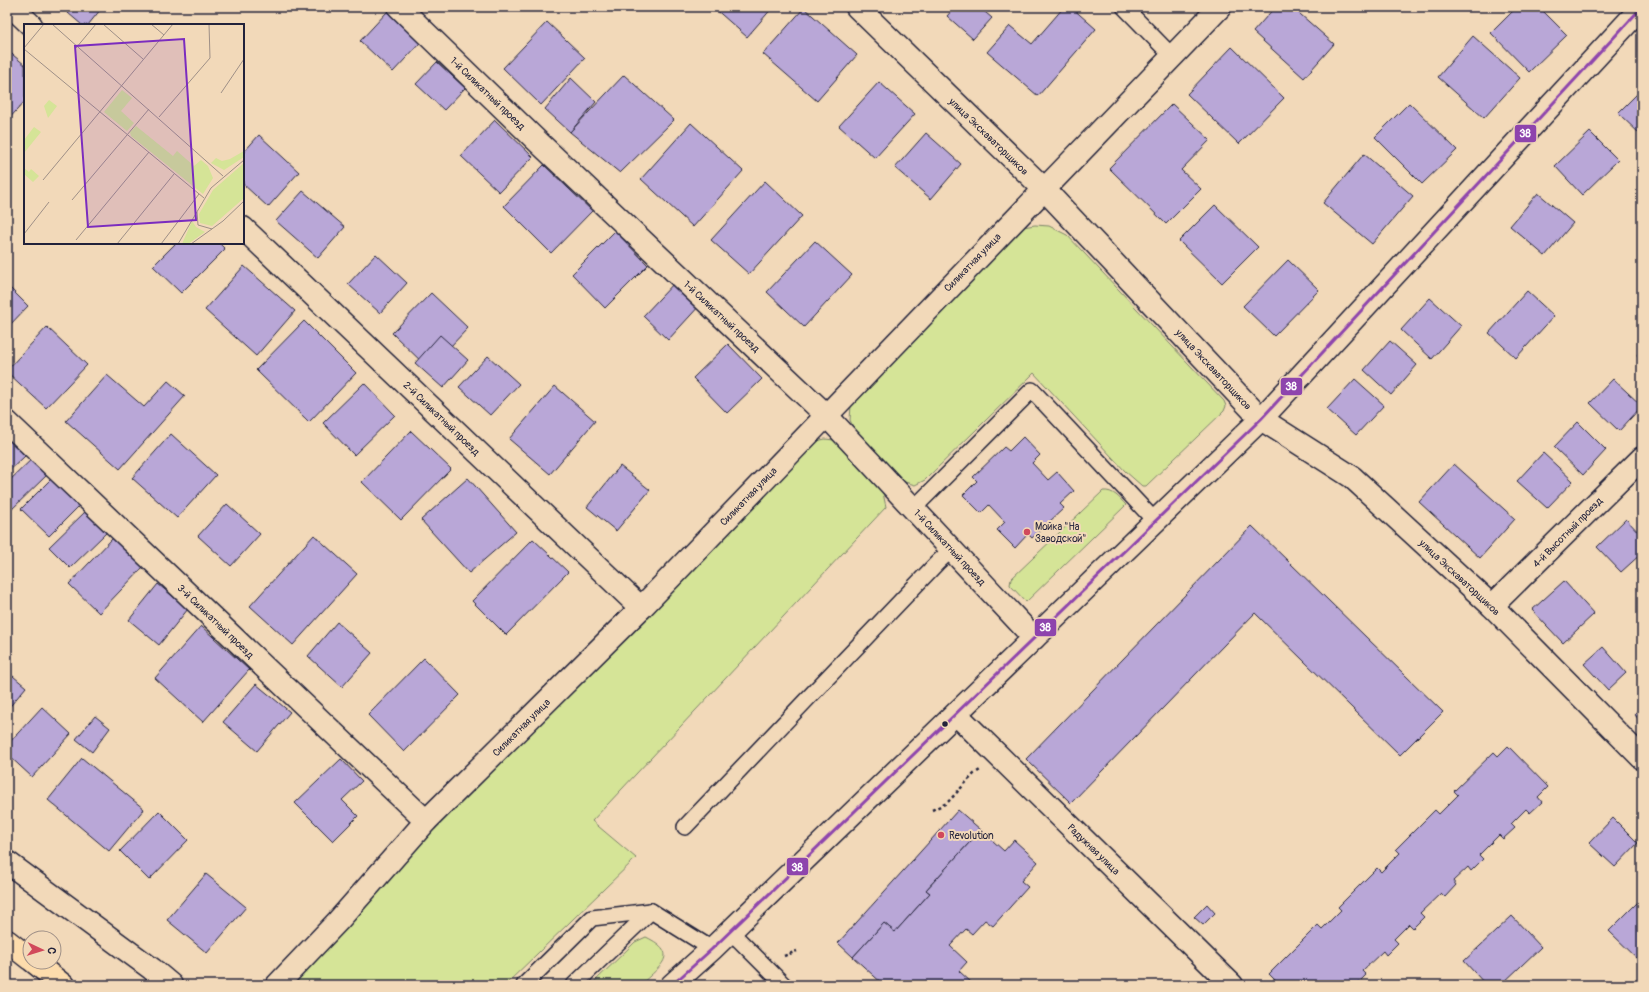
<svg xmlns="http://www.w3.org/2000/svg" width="1649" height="992" font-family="Pangolin,sans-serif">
<rect width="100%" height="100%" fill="#f2d9b9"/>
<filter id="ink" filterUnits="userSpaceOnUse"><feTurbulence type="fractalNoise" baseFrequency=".025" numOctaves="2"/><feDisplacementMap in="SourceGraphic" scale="8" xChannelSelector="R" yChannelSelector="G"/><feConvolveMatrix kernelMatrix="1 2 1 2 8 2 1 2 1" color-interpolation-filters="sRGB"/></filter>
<g filter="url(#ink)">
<g fill="#d5e497" stroke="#7c8369">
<path d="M1035,225L1049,226L1067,235L1224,401L1226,406L1224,411L1146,486H1142L1125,471L1034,373L925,480L915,485L905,482L856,434L850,420L851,405L1023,227Z"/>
<path d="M825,439L834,440L844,447L861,465L883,493L886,507L592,821L636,858L505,985H293L373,894L448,814L601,661L813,442Z"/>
<path d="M1103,491C1114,490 1119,498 1126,505L1026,602L1010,585L1011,579Z"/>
<path d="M646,937C682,954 659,967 640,985H591L635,942Z"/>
</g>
<g fill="#b9a7d7" stroke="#22223b">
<path d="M61,7H99L101,9L88,25H82Z"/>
<path d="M340,7H348L345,11Z"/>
<path d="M713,7H773L747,37Z"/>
<path d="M955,7H979L992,18L973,39L947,16Z"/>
<path d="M1064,7H1071L1096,29L1038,96L987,52L1010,26L1032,44Z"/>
<path d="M1275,7H1292L1334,44L1304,78L1253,32Z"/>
<path d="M1517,7H1539L1567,35L1529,72L1491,33Z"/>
<path d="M804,8L857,55L817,101L763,54Z"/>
<path d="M387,12L420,43L393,72L360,41Z"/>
<path d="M547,22L585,58L541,105L503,68Z"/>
<path d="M1473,36L1520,78L1484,118L1438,77Z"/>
<path d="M1232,47L1284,98L1239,144L1187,94Z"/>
<path d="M7,50L25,65V101L7,121Z"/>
<path d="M437,62L465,88L444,110L416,84Z"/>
<path d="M624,75L674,120L620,173L570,132Z"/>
<path d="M571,78L596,102L570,132L545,109Z"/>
<path d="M879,82L915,114L875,158L839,126Z"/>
<path d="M1642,89V136L1618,113Z"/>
<path d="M1409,103L1457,150L1422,184L1375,137Z"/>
<path d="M1172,104L1210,140L1181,170L1201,189L1166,224L1109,168Z"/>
<path d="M495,120L533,157L499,192L461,156Z"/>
<path d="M691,123L743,171L693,227L641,179Z"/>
<path d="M1590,132L1618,160L1582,195L1555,166Z"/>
<path d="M926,133L961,164L931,199L895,168Z"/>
<path d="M259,135L299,172L268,207L243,184V153Z"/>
<path d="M1364,154L1413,196L1372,244L1323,203Z"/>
<path d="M544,165L592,211L551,253L504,206Z"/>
<path d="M765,181L802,216L749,274L711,240Z"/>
<path d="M303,191L345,227L318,258L276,221Z"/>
<path d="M1538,193L1573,223L1545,256L1510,226Z"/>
<path d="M1215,205L1258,247L1222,283L1179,241Z"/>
<path d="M615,231L648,265L605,308L572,274Z"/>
<path d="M815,241L852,275L804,327L767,292Z"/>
<path d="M176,243H219L225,249L181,293L153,266Z"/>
<path d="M376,254L407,283L380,313L348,284Z"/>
<path d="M1288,260L1319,290L1274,336L1243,306Z"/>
<path d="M244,266L295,311L256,356L205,310Z"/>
<path d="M676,281L701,304L668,340L643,316Z"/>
<path d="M7,285L28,306L7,328Z"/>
<path d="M1527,291L1554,316L1516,358L1489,333Z"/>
<path d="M431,293L468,328L429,369L392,333Z"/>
<path d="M1430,298L1461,326L1432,359L1401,330Z"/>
<path d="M304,321L356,373L309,422L256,370Z"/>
<path d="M47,327L87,365L46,408L7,372V370Z"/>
<path d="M440,335L468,360L443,388L415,363Z"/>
<path d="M1390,341L1417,365L1391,395L1364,370Z"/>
<path d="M728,344L762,379L727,413L693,378Z"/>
<path d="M1642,349V359L1637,355Z"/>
<path d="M488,356L519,384L490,415L459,387Z"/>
<path d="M107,375L144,407L168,381L185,396L120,469L66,421Z"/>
<path d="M1355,379L1384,405L1356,435L1327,409Z"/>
<path d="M1613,379L1642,406L1619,431L1590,403Z"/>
<path d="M364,383L395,415L354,455L323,423Z"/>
<path d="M555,386L595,421L550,474L509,439Z"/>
<path d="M1578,422L1606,450L1583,475L1554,447Z"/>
<path d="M411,431L451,469L401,520L362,482Z"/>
<path d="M171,434L216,475L177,518L132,478Z"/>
<path d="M7,437L25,456L7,473Z"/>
<path d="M1023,437L1040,455L1032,463L1048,480L1057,472L1074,491L1060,504L1064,508L1032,538L1028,534L1015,548L997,530L1005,522L989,505L981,513L963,495L977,481L973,477L1004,447L1009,451Z"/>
<path d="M39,452L50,472L8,513L7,483Z"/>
<path d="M1543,453L1573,481L1547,508L1517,481Z"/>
<path d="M1454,464L1515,519L1480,558L1419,502Z"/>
<path d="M620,466L650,490L616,531L587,507Z"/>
<path d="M468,478L516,532L469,573L421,520Z"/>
<path d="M51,479L79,506L49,536L21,509Z"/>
<path d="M227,504L260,534L231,566L198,536Z"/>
<path d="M86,511L107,532L70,568L49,547Z"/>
<path d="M1626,519L1642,536V553L1621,572L1597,547Z"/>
<path d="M1252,526L1443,712L1400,755L1255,613L1071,803L1026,759Z"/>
<path d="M314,535L357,574L293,645L250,606Z"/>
<path d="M113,538L143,567L99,613L69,584Z"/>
<path d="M533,539L568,572L506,635L472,601Z"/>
<path d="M1564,581L1594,614L1563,643L1532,610Z"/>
<path d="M158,584L188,609L159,645L129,620Z"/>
<path d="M337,622L372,653L342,687L308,656Z"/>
<path d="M201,626L249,670L203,722L155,678Z"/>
<path d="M1603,647L1626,673L1608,690L1584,664Z"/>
<path d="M424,658L460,695L404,752L368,715Z"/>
<path d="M7,671L26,687L7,710Z"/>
<path d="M256,684L290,712L257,751L223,722Z"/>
<path d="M42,707L71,734L32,777L7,754V745Z"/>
<path d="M1642,707V723L1634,714Z"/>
<path d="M95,716L110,728L92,752L76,739Z"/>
<path d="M1508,746L1548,787L1538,797L1542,802L1530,813L1526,809L1511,824L1515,828L1503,839L1499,835L1479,855L1483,859L1471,871L1468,867L1453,881L1456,885L1445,897L1441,893L1420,913L1424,917L1413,928L1409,924L1394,939L1398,943L1386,955L1383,951L1362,971L1366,975L1356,985L1351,982L1347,985H1280L1269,974L1318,925L1322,929L1341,910L1338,907L1377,868L1381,872L1400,853L1396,849L1435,810L1439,814L1458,795L1454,791L1494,752L1498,756Z"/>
<path d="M82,758L144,809L109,851L48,800Z"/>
<path d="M341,759L362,781L342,800L358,816L333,841L295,803Z"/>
<path d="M958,810L981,830L926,890L930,893L895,932L884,923L853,957L838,943Z"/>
<path d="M159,811L188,840L149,880L120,851Z"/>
<path d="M1613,818L1638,843L1615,867L1589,843Z"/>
<path d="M981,830L1004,851L1014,840L1038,862L1021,881L1028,887L993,926L985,920L972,934L966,929L950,946L967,962L959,971L972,983L971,985H884L853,957L884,923L895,932L930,893L926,890Z"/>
<path d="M206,874L246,907L207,953L167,920Z"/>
<path d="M1641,899L1642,900V963L1609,931Z"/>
<path d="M1207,904L1215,913L1203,925L1194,917Z"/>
<path d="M1512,916L1541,947L1501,985H1486L1464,961Z"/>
</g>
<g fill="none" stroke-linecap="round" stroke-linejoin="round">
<defs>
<g id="lane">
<path d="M1124,7L1172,56"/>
<path d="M914,508L1032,390L1155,521"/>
<path d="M685,827L937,563L952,549"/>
<path d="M730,931L784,985"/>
<path d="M524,985L592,918L651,911"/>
<path d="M574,985L651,911L712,949"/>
</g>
<g id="street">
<path d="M12,7L31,25"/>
<path d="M399,7L534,138L826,415L1034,638"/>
<path d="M857,7L1043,188L1261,419L1352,477L1492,606L1642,758"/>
<path d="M243,228L641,608"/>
<path d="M7,422L426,821"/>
<path d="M1492,606L1642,458"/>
<path d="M956,714L1232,985"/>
<path d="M7,862L152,969L171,985"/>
<path d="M277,985L338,921L426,821L641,608L1220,7"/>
</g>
<path id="secondary" d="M672,985L712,949L1261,419L1642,7"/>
<g id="highway">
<path d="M7,941L30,959"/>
<path d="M34,962L63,985"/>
</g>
</defs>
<use href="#lane" stroke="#22223b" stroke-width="18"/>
<use href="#street" stroke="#22223b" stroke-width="25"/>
<use href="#secondary" stroke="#22223b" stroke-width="25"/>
<use href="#highway" stroke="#22223b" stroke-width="25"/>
<g stroke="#22223b" stroke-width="2.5" stroke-dasharray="3 3" stroke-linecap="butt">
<path d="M932,810L947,803L974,774L980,770"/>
<path d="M784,956L797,951"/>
</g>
<use href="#lane" stroke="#f2d9b9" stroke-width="15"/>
<use href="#street" stroke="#f2d9b9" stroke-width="22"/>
<use href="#secondary" stroke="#f2d9b9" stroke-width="22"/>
<use href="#highway" stroke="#fddcac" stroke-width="22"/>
<defs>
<path id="bus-1" d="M672,985L712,949L1261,419L1642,7"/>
</defs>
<use href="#bus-1" stroke="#f2d9b9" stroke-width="6"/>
<use href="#bus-1" stroke="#8e44ad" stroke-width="3"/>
</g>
</g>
<g fill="#d1495b" stroke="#f2d9b9" stroke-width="1.5">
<circle cx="1027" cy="532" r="4"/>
<circle cx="941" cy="835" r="4"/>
</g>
<circle fill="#22223b" stroke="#f2d9b9" stroke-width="1.5" cx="945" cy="724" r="3.5"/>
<g text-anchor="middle" stroke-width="4" stroke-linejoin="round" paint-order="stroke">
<g font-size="10" fill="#22223b" stroke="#f2d9b9">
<text transform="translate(488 93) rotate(44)" y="4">1-й Силикатный проезд</text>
<text transform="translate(989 136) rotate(44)" y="4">улица Экскаваторщиков</text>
<text transform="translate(972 262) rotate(-46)" y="4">Силикатная улица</text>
<text transform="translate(722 316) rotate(43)" y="4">1-й Силикатный проезд</text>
<text transform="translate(1214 369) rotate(47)" y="4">улица Экскаваторщиков</text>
<text transform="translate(442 418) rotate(44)" y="4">2-й Силикатный проезд</text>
<text transform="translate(748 496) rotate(-46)" y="4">Силикатная улица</text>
<text transform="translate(1567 532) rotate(-45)" y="4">4-й Высотный проезд</text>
<text transform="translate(950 547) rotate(47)" y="4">1-й Силикатный проезд</text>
<text transform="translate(1460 577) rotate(43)" y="4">улица Экскаваторщиков</text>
<text transform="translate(216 621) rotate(44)" y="4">3-й Силикатный проезд</text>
<text transform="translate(521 727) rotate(-45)" y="4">Силикатная улица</text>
<text transform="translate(1094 849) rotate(44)" y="4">Радужная улица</text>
</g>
<g font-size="10" fill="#22223b" stroke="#f2d9b9" text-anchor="start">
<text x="1035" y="530">Мойка "На<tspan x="1035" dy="12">Заводской"</tspan></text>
<text x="949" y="839">Revolution</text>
</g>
</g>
<g transform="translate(24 24)">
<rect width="220" height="220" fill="#f2d9b9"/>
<path d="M98,66L108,74L97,87L110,99L103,107L80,88ZM25,76L33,82L24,94L20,82ZM112,102L149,132L153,127L170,142L177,136L184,142L189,154L179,170L107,112L106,108ZM10,103L17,108L0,129V116ZM220,127V133L200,146L187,139L192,134L198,137L206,135ZM220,139V174L188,202L176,199L175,190L189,166ZM0,144L5,148L7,145L15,152L9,158L0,150ZM168,197L172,203L181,208L164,220H158Z" fill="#d5e497"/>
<path fill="none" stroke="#9f9087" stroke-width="1" d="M28,0L199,152M79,0L119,35M127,0L140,11M0,24L20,0M52,24L72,0M0,25L180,174M197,69L220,35M135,93L186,34L185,0M19,156L149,0M48,176L125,85M173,188L174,201L188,205M0,210L25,178M52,216L125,128M93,220L150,150M137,220L175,170M154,220L187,164L220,136M167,220L199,197L220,177"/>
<path fill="#7b2cbf" fill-opacity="0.15" stroke="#7b2cbf" stroke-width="2" d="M160,15L172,196L64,203L51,22Z"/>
<rect width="220" height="220" fill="none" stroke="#22223b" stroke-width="2"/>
</g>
<g stroke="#f2d9b9" stroke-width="1.5">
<rect x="1514" y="124" width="23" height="19" rx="4" fill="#8e44ad"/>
<rect x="1280" y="377" width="23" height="19" rx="4" fill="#8e44ad"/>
<rect x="1034" y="618" width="23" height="19" rx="4" fill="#8e44ad"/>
<rect x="786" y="857" width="23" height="19" rx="4" fill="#8e44ad"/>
</g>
<g font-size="11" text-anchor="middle" font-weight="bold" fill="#fff">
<text x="1525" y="137">38</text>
<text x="1291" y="390">38</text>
<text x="1045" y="631">38</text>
<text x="797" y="871">38</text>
</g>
<rect width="1649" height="992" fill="none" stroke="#f2d9b9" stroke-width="24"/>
<rect x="12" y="12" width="1625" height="968" fill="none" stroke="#22223b" stroke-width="1.5" filter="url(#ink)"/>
<g transform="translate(42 950) rotate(94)"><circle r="19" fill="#f2d9b9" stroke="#9f9087"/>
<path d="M0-3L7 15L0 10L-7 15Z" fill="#d1495b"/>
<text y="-6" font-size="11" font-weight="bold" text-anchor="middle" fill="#22223b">С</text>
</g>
</svg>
